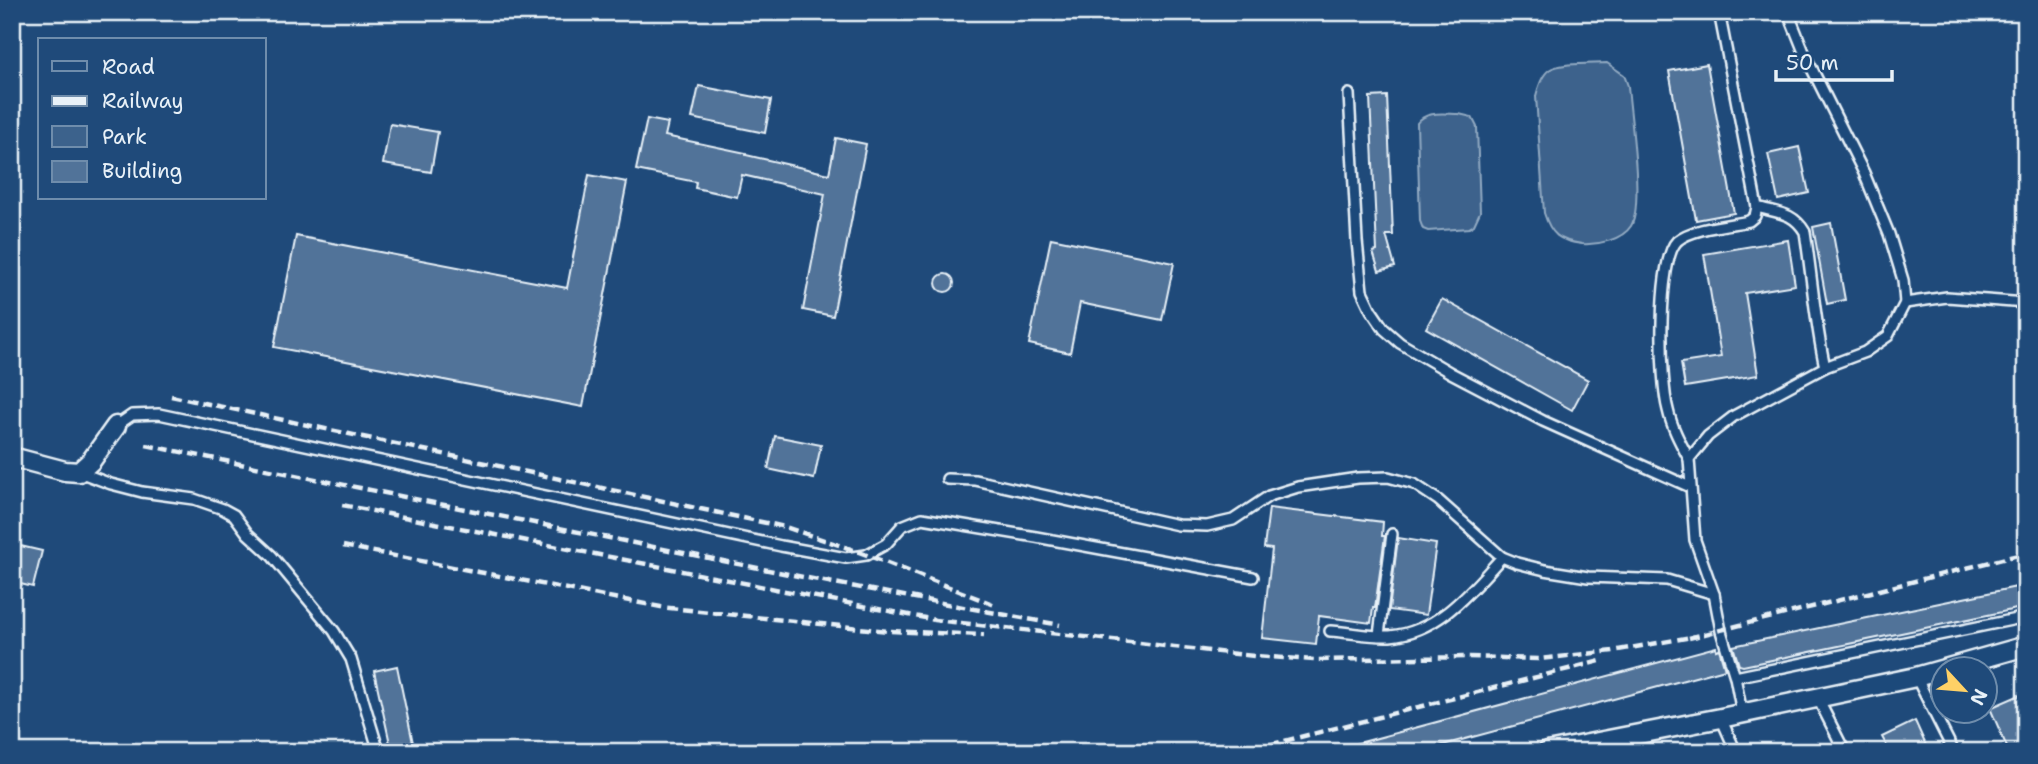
<svg xmlns="http://www.w3.org/2000/svg" width="2038" height="764" font-family="'Shantell Sans',sans-serif">
<rect width="100%" height="100%" fill="#1f4a7a"/>
<filter id="ink" filterUnits="userSpaceOnUse"><feTurbulence type="fractalNoise" baseFrequency=".0143" numOctaves="2"/><feDisplacementMap in="SourceGraphic" scale="14" xChannelSelector="R" yChannelSelector="G"/><feConvolveMatrix kernelMatrix="1 2 1 2 8 2 1 2 1" color-interpolation-filters="sRGB"/></filter>
<g filter="url(#ink)">
<g fill="#3c628c" stroke="#92aac2" stroke-width="2">
<path d="M1607,63L1624,75L1628,86C1630,114 1644,205 1631,226C1622,240 1598,245 1582,244C1559,241 1551,235 1544,213L1536,96C1538,88 1542,75 1549,70C1560,62 1593,64 1607,63Z"/>
<path d="M1459,114L1472,117L1477,127L1480,212L1474,225L1469,228L1428,231L1423,229L1420,221L1417,123C1426,110 1445,114 1459,114Z"/>
</g>
<g fill="#517399" stroke="#e8f1f8" stroke-width="2">
<path d="M1707,64L1734,213L1696,220L1669,71Z"/>
<path d="M699,86L771,100L765,133L692,118Z"/>
<path d="M1387,96L1393,235H1386L1395,267L1379,271L1373,252L1377,251L1370,97Z"/>
<path d="M647,119L668,123L665,136L746,153V155L829,174L836,138L866,144L833,316L803,310L825,194L742,175L737,197L695,188L696,182L636,170Z"/>
<path d="M390,124L438,132L431,172L383,164Z"/>
<path d="M1799,147L1809,193L1778,200L1768,154Z"/>
<path d="M589,175L627,182L583,407L274,347L296,236L567,288Z"/>
<path d="M1831,223L1845,300L1827,304L1813,227Z"/>
<path d="M1051,238L1174,263L1162,320L1080,303L1070,353L1029,344Z"/>
<path d="M1788,240L1795,285L1745,293L1758,375L1685,387L1681,363L1721,357L1704,254Z"/>
<circle cx="945" cy="283" r="9"/>
<path d="M1442,299L1588,380L1572,410L1426,328Z"/>
<path d="M775,436L821,445L814,479L768,469Z"/>
<path d="M1269,508L1383,522L1382,536H1385L1375,608H1373L1371,623L1319,616L1316,644L1262,638L1272,549L1264,548Z"/>
<path d="M1398,538L1436,544L1426,615L1389,610Z"/>
<path d="M12,544L42,551L33,587L12,582Z"/>
<path d="M2026,585V607L1743,666L1739,665L1733,646Z"/>
<path d="M1716,647V650L1719,649L1725,669L1417,752H1341L1340,748Z"/>
<path d="M397,666L413,743L391,748L374,671Z"/>
<path d="M2022,694L2026,702V752H2009L1990,708Z"/>
<path d="M1915,721L1929,752H1890L1882,737Z"/>
</g>
<g fill="none" stroke-linecap="round" stroke-linejoin="round">
<defs>
<g id="service">
<path d="M1349,94L1357,241L1362,291L1371,310L1384,329L1400,343L1451,373L1543,421L1690,487"/>
<path d="M1757,207C1778,213 1793,212 1805,232C1812,277 1815,323 1825,367"/>
<path d="M1905,303L1947,297L2026,303"/>
<path d="M116,426L132,415L159,414L781,546L846,558L866,555L886,544L902,526L922,518L1036,537L1253,577"/>
<path d="M1689,459C1681,444 1672,428 1668,410C1660,382 1657,261 1677,241C1691,228 1731,225 1749,221L1755,216L1757,207L1719,12"/>
<path d="M79,472L111,484L142,492L194,499L223,509L234,515L248,534L272,556L334,631L351,659L379,752"/>
<path d="M947,479L975,480L1178,525L1207,526L1233,520L1269,496L1298,487L1358,478L1388,477L1414,484L1438,500L1502,557L1517,563L1545,570L1588,577L1667,580L1714,594"/>
<path d="M1330,631C1349,632 1371,637 1390,636C1439,632 1471,591 1502,557"/>
<path d="M1379,635L1392,534"/>
<path d="M1735,677L2026,617"/>
<path d="M1916,677L1954,752"/>
<path d="M1818,699L1845,752"/>
<path d="M1742,713L1735,677L1721,631L1714,594L1695,540L1689,459L1708,436L1734,416L1825,367L1865,352L1888,336L1905,303L1903,280L1889,234L1864,173L1806,57L1788,12"/>
<path d="M1721,718L1736,752"/>
</g>
<g id="minor">
<path d="M12,457L65,471L79,472L91,461L116,426"/>
<path d="M1547,752L1721,718L1916,677L2026,646"/>
</g>
</defs>
<use href="#service" stroke="#e8f1f8" stroke-width="14"/>
<use href="#minor" stroke="#e8f1f8" stroke-width="23"/>
<use href="#service" stroke="#1f4a7a" stroke-width="9"/>
<use href="#minor" stroke="#1f4a7a" stroke-width="18"/>
<g stroke="#e8f1f8" stroke-width="4.5" stroke-dasharray="10 5" stroke-linecap="butt">
<path d="M171,396L785,527L854,550L995,605"/>
<path d="M146,445L818,580L1060,625"/>
<path d="M342,505L935,620L1254,656L1315,660L1468,657L1540,659L1613,651L1697,636"/>
<path d="M343,546L661,607L888,631L984,635"/>
<path d="M1689,638L2026,553"/>
<path d="M1241,752L1604,660"/>
</g>
</g>
</g>
<rect width="2038" height="764" fill="none" stroke="#1f4a7a" stroke-width="42"/>
<rect x="21" y="21" width="1996" height="722" fill="none" stroke="#e8f1f8" stroke-width="2.5" filter="url(#ink)"/>
<rect x="38" y="38" width="228" height="161" fill="#1f4a7a" stroke="#6f8dac" stroke-width="2"/>
<rect x="52" y="61" width="35" height="10" fill="#1f4a7a" stroke="#6f8dac" stroke-width="2"/>
<text x="102" y="74" font-size="21" fill="#e8f1f8">Road</text>
<rect x="52" y="96" width="35" height="10" fill="#e8f1f8" stroke="#6f8dac" stroke-width="2"/>
<text x="102" y="108" font-size="21" fill="#e8f1f8">Railway</text>
<rect x="52" y="126" width="35" height="21" fill="#3c628c" stroke="#6f8dac" stroke-width="2"/>
<text x="102" y="144" font-size="21" fill="#e8f1f8">Park</text>
<rect x="52" y="161" width="35" height="21" fill="#517399" stroke="#6f8dac" stroke-width="2"/>
<text x="102" y="178" font-size="21" fill="#e8f1f8">Building</text>
<g transform="translate(1964 690) rotate(116)"><circle r="33" fill="#1f4a7a" stroke="#6f8dac" stroke-width="2"/>
<path d="M0-5L12 26L0 18L-12 26Z" fill="#ffd166"/>
<text y="-10" font-size="19" font-weight="bold" text-anchor="middle" fill="#e8f1f8">N</text>
</g>
<path d="M1776 70v10h116v-10" fill="none" stroke="#e8f1f8" stroke-width="3.5"/>
<text x="1786" y="70" font-size="21" fill="#e8f1f8" stroke="#1f4a7a" stroke-width="5" paint-order="stroke">50 m</text>
</svg>
